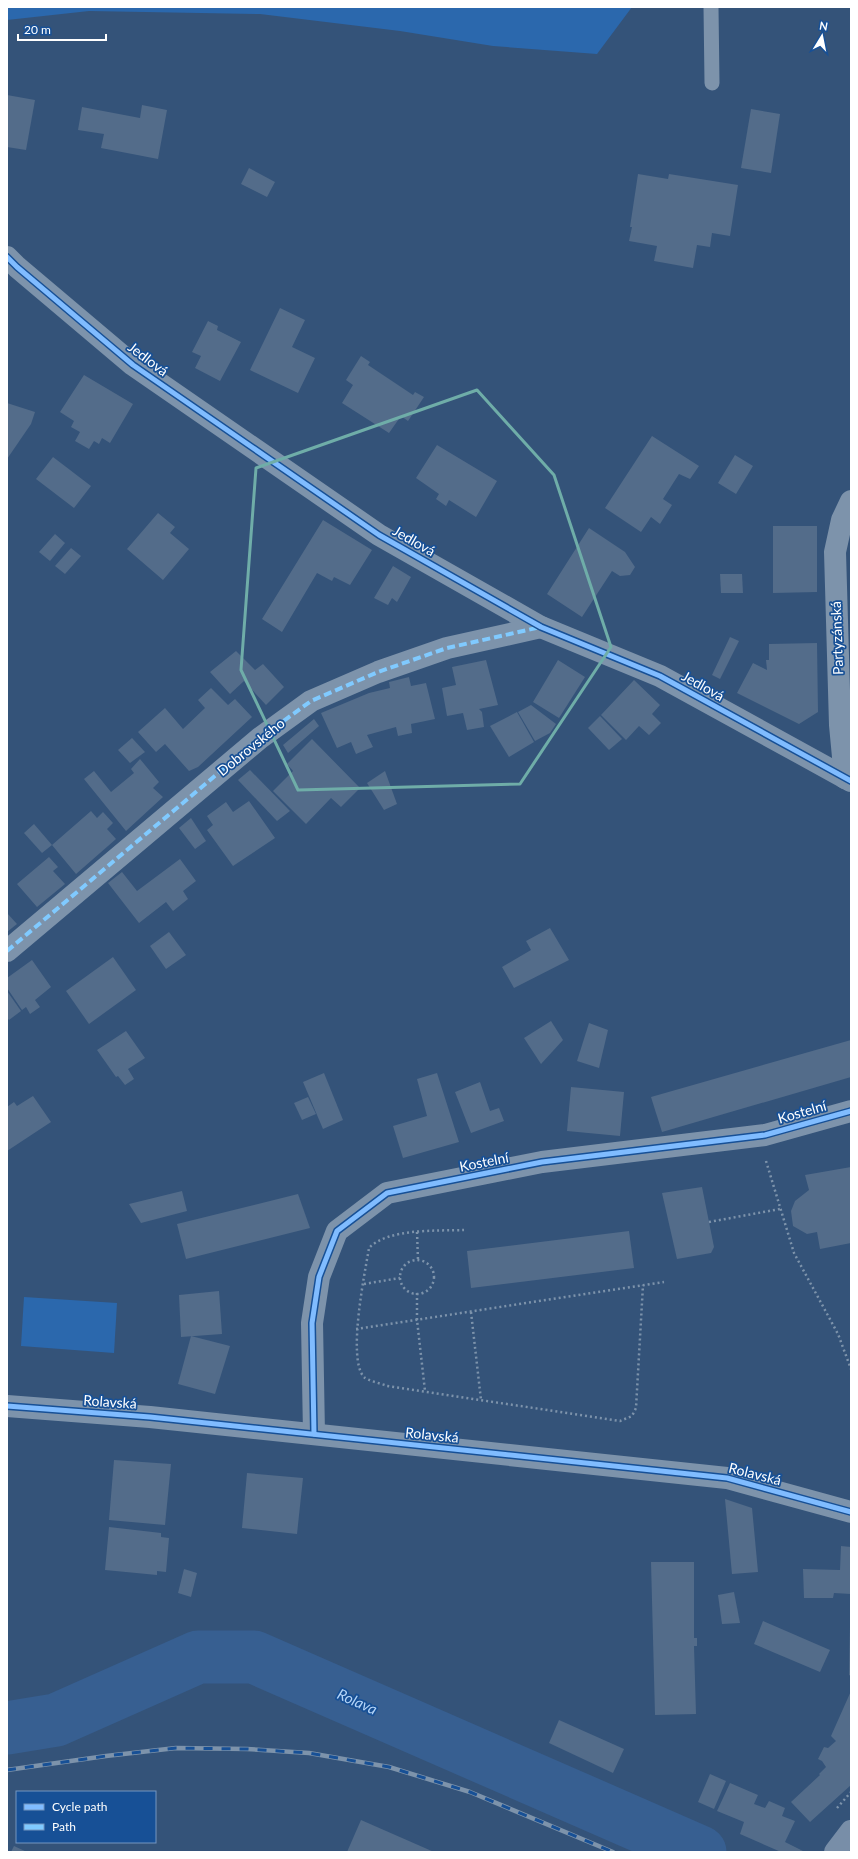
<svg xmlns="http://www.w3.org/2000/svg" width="858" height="1859" font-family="Lato,sans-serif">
<rect width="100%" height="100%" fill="#345379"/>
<g fill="#2b68ad">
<path d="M7,7H632L597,54L493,46L400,31L260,14L89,11L7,20Z"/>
<path d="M24,1297L117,1303L114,1353L21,1346Z"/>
</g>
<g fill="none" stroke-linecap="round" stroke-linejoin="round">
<path stroke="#375f91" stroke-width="53" d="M7,1728L56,1720L198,1657H254L700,1852"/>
</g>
<g fill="#536c8a">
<path d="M7,95L35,100L26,150L7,147Z"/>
<path d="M142,105L167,110L158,159L101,148L104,134L78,130L82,107L140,118Z"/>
<path d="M751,109L780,114L771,173L741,168Z"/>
<path d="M249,168L275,182L267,197L241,184Z"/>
<path d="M638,174L668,179L669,174L738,185L730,236L712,233L710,247L697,245L693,268L654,261L657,246L629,241L632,227H630Z"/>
<path d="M280,308L305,320L292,347L315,358L298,393L250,370Z"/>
<path d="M208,321L218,326L217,330L241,342L220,381L195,368L201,356L192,352Z"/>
<path d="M361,356L370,362L368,365L413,395L415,392L424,397L408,421L401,416L389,433L342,403L353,385L346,380Z"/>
<path d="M84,375L133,404L110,443L102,438L99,444L94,441L89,449L75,441L80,432L71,427L74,421L60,412Z"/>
<path d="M7,403L35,412L31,424L7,459Z"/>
<path d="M652,436L699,466L690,479L679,474L663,499L672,505L660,524L651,517L641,532L605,508Z"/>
<path d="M437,445L497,481L476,517L449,500L446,506L436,499L439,494L416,478Z"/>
<path d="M735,455L753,466L736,494L718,483Z"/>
<path d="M53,457L91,486L74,508L36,479Z"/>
<path d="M158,513L175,527L170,533L189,549L163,580L127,549Z"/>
<path d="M323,520L372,550L350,585L334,577L332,581L317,573L282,632L262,619Z"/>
<path d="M773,526H817V592L773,593Z"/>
<path d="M589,528L625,552L635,567L630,575L620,576L612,571L582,617L547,594Z"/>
<path d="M55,534L65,543L50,561L39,552Z"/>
<path d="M71,548L81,556L65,574L55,566Z"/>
<path d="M393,566L411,577L397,602L392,598L388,605L374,598Z"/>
<path d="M720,574H742L743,593H721Z"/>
<path d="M730,637L739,641L720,679L712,675Z"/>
<path d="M817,643L818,712L799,724L737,693L753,663L767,670L766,660H769V644Z"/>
<path d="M236,651L255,670L263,664L284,687L266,705L244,681L230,694L210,672Z"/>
<path d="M486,660L498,705L479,709L482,712L484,727L467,730L463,713L447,716L442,688L456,685L452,667Z"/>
<path d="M558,660L585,677L559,718L533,702Z"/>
<path d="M409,677L411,686L426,683L435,719L411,724L412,733L398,736L396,727L367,735L373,747L356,754L351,742L337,748L321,713L369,693L390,688L389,682Z"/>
<path d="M634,680L660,705L652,714L661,723L649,735L639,726L626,740L601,715Z"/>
<path d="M211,688L228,705L235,699L252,717L198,767L189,771L165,744L156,752L138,732L165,708L183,729L205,708L198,700Z"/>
<path d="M531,705L556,724L550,733L535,741L518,712Z"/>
<path d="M517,712L534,742L509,757L490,726Z"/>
<path d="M600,716L622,739L609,750L588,728Z"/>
<path d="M314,719L319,726L288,753L283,745Z"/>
<path d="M132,738L145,752L130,763L118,750Z"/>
<path d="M312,739L360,788L341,807L331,798L306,824L273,791L293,771L287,764Z"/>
<path d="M140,759L159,782L153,788L163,797L126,831L84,779L94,771L111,792L134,773L131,769Z"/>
<path d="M250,770L290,811L277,821L238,780Z"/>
<path d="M385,771L397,804L384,810L367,783Z"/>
<path d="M249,801L275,838L233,866L207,830L213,825L207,816L226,802L233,812Z"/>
<path d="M91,811L97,818L103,812L113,823L107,829L116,839L76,874L52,845Z"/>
<path d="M191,818L206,841L195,849L179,828Z"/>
<path d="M34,824L52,845L42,853L24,833Z"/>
<path d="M49,857L58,867L53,871L65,884L37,907L17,884Z"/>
<path d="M180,859L196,881L183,891L188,899L173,911L166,902L139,923L108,883L122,872L137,891Z"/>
<path d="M7,913L17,924L7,932Z"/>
<path d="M550,928L569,960L514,988L502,967L531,950L526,941Z"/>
<path d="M169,932L186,955L166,969L150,946Z"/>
<path d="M113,957L136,990L89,1024L66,991Z"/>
<path d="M32,960L51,987L35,1000L40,1007L30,1014L26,1007L22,1010L7,988V978Z"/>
<path d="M7,991L21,1011L9,1020L7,1018Z"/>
<path d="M551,1021L563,1040L541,1064L524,1038Z"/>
<path d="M589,1023L608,1030L599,1068L577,1061Z"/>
<path d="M126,1031L145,1058L128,1069L134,1079L125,1085L118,1076L116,1077L97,1050Z"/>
<path d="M851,1040V1077L662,1132L651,1097Z"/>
<path d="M324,1073L343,1120L323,1129L303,1082Z"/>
<path d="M437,1073L459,1142L403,1158L393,1126L427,1116L417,1079Z"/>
<path d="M480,1082L490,1111L499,1108L504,1121L471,1133L455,1092Z"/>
<path d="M571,1087L624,1092L620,1136L567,1131Z"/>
<path d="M33,1096L51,1122L7,1151V1107L14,1102L17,1106Z"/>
<path d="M308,1097L316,1114L302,1120L294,1103Z"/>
<path d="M851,1167V1243L820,1249L817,1232L807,1234L793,1226L791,1211L795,1201L809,1190L805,1175Z"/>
<path d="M702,1187L714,1247L711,1253L677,1259L662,1193Z"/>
<path d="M182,1191L187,1211L141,1223L129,1204Z"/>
<path d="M298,1194L310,1228L186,1259L177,1224Z"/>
<path d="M629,1231L634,1268L471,1288L467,1251Z"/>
<path d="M219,1291L222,1334L181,1337L179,1295Z"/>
<path d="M191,1336L230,1346L215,1394L178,1384Z"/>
<path d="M114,1460L171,1464L165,1525L109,1520Z"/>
<path d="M247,1473L303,1478L297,1534L242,1528Z"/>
<path d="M725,1499L752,1508L758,1572L732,1574Z"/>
<path d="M109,1527L161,1533V1537L169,1538L166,1572L157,1571V1575L105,1570Z"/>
<path d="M841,1546L851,1547V1594L834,1593L833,1598H804L803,1569L840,1570Z"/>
<path d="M651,1562H694V1638H697V1646H694L696,1714L655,1715Z"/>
<path d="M184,1569L197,1573L191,1597L178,1593Z"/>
<path d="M734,1592L740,1623L722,1624L718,1595Z"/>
<path d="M763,1621L830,1650L820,1672L754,1644Z"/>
<path d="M850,1626H851V1676L849,1675Z"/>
<path d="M851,1691V1785L810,1822L791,1802L820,1775L819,1774L826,1767L822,1761L818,1759L824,1747L828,1748L836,1741L831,1736Z"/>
<path d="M559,1720L624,1749L613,1773L549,1743Z"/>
<path d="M710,1774L726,1781L714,1809L698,1802Z"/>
<path d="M730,1783L758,1795L754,1804L765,1808L769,1801L785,1808L782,1816L795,1821L785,1842L803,1851L802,1852H781L740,1834L744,1822L717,1811Z"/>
<path d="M361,1820L434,1852H347Z"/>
<path d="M14,1846L27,1852H11Z"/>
</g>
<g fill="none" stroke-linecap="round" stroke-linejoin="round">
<g stroke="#7d93ab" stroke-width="2.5" stroke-dasharray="2 3" stroke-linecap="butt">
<path d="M766,1161L794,1253L838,1334L851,1369"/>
<path d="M709,1222L780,1209"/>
<path d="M464,1230C438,1231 388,1228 369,1248C365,1272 347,1359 364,1377C368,1381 380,1383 387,1386L620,1421L632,1416L636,1408L643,1285"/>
<path d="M417,1232L418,1260"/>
<circle cx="417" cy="1277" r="17"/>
<path d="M364,1284L400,1278"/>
<path d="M417,1293V1320L425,1391"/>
<path d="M471,1312L481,1400"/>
<path d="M356,1329L664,1282"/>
<path d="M837,1808L851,1792"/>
</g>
<path stroke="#7d93ab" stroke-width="15" d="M711,7L712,83"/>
<g stroke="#7d93ab" stroke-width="22">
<path d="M7,257L17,267L133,365L379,535L541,627L660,676L851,781"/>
<path d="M845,778L840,725L835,552L842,520L851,501"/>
<path d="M7,951L260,738L311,701L378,672L447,648L541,627"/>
<path d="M7,1406L150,1417L727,1478L851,1512"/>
<path d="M314,1434L312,1323L319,1277L337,1231L387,1193L542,1162L765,1135L851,1111"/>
</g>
<path stroke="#788ea8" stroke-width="22" d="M835,1852L851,1831"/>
<defs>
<path id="rail" d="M7,1770L106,1756L176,1748L247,1749L309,1753L389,1767L470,1792L613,1852"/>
</defs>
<use href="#rail" stroke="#7d93ab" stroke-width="4.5"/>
<use href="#rail" stroke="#175096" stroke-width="3" stroke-dasharray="9" stroke-linecap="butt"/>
<path stroke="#80caff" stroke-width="4" stroke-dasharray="8 4" stroke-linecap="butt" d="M7,951L260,738L311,701L378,672L447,648L541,627"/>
<defs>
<g id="cycleway">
<path d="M7,257L17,267L133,365L379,535L541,627L660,676L851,781"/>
<path d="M7,1406L150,1417L727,1478L851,1512"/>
<path d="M314,1434L312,1323L319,1277L337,1231L387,1193L542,1162L765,1135L851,1111"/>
</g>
</defs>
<use href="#cycleway" stroke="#175096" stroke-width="8"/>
<use href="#cycleway" stroke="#80bcff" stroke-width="5"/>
</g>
<path fill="none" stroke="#6fada8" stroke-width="3" stroke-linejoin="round" d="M477,390L554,475L611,647L520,784L298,790L241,670L256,468Z"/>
<g text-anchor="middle" stroke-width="3.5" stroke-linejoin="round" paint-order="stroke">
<g font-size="14" fill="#fff" stroke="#175096">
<text transform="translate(148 359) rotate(37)" y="5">Jedlová</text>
<text transform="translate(414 541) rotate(30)" y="5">Jedlová</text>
<text transform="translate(837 638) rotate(-92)" y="5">Partyzánská</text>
<text transform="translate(703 686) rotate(29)" y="5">Jedlová</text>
<text transform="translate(251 747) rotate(-39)" y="5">Dobrovského</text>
<text transform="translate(802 1112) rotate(-16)" y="5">Kostelní</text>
<text transform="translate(484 1162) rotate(-11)" y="5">Kostelní</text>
<text transform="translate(110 1402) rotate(4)" y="5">Rolavská</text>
<text transform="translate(432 1435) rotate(6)" y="5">Rolavská</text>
<text transform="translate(755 1474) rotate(14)" y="5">Rolavská</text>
</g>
<g font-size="15" font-style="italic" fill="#b5d5f8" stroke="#175096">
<text transform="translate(357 1702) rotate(24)" y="5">Rolava</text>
</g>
</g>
<rect width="858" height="1859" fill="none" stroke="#ffffff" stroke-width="16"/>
<rect x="16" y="1791" width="140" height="52" fill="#175096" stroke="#7496c0"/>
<rect x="24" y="1804" width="20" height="6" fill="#80bcff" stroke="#7496c0"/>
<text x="52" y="1811" font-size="12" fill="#ffffff">Cycle path</text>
<rect x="24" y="1824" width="20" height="6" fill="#80caff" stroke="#7496c0"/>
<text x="52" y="1831" font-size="12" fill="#ffffff">Path</text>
<g transform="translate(822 36) rotate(10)" stroke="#175096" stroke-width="3" paint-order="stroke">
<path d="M0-3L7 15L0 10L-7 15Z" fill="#ffffff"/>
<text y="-6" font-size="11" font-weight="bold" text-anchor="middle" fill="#ffffff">N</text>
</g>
<path d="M18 34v6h88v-6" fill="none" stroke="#ffffff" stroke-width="2"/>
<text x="24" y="34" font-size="12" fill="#ffffff" stroke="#175096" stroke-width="3" paint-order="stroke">20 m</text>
</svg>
